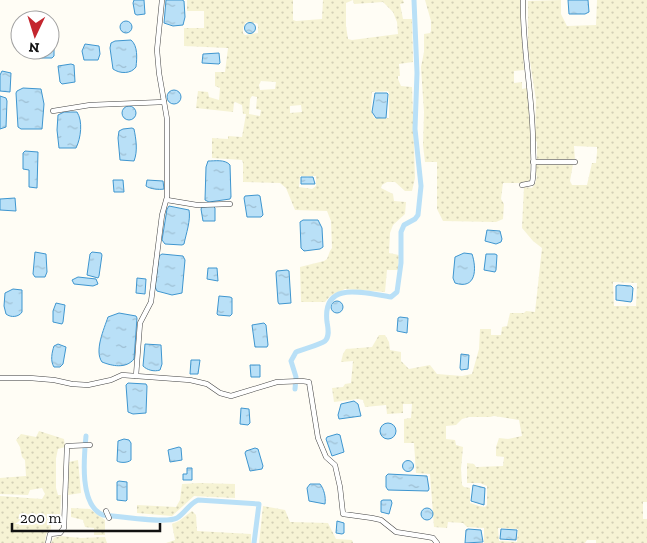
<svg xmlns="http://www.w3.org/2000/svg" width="647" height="543" font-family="'Zilla Slab',serif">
<defs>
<pattern id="farmland-dots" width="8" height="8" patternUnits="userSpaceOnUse" patternTransform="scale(1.25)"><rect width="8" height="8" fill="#f6f3d4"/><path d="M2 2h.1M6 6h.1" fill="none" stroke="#d2cfb5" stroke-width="1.8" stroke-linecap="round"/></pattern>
<pattern id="water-ripples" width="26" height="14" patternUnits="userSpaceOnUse" patternTransform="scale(1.25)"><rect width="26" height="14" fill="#b9e0f7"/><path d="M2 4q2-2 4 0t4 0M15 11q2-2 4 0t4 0" fill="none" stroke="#9ebfd3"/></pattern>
</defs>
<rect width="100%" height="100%" fill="#fffdf5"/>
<g fill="url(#farmland-dots)" fill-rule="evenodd">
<path d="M187,0H293V20L296,21L322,19L323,0H403L404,3L400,4L403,19H412L413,62L399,64L400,76H398V79L401,86L412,87L415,178L412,191H405L395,182H387L382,185L381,188L393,194L394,201L406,202L405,214L393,225L390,233L389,253L399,255L398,270H387L385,292L345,289L330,296L325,302H301L300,267L324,261L327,259L330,251L332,248L331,221L327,211L295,210L286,188L280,183L243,182V163L242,160L212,158V138L228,139V136L242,137L246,114H243L242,105L235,102L234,103L233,112L196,108L198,91L208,92L209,97L219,100L220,88L215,86V72H225L228,48L184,46V28H204V11H187ZM353,0L354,4L383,2L393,12L397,22L398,34L352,40L348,39L346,26V3ZM246,22L256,23L258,24V33L245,35L243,33V28ZM261,81L276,82L275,89L260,90L259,85ZM388,91L389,93V118H374L371,110L372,92ZM252,96L257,97L256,109L261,110L260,116L249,114L250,99ZM301,105L302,112L290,113V106ZM300,176H316V186L312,189L299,187Z"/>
<path d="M425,0H522V39L524,70L514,71V83L522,82V89L527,88L531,120L530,181L527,183H503L501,199L504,204L503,219L496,222L443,221L437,209V162H425L423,145L424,112L421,67L424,52V34L430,33L431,31V21Z"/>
<path d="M561,0V14L567,26L596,25L597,0H647V502H643V519H647V543H596V540H587L585,543H484V528L467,527L463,523L448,522L447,528L434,527L430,474L416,473L414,443H404V419L411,418L412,404H403V413L387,414L386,405L365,407L363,400L358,399L334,402L332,388L343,387L345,384L351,383L353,361L341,362L343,354L346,349L372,347L379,335H385L389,342L390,350L401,352V361L409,369L430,365L437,374L462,376L472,374L479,349L480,329H491V335H501L502,327L507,326L510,313H524L526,311L535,312L542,248L533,241L522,228L524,187L532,188L535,184L537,176L536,175V163L573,164L570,181L572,185H587L592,163H596L597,152V147L574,146L575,161H537V142L535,140L536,100L528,48V1ZM613,282L637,283L636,306H614ZM494,416L519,420L522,436L508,439L499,438L496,447V456L504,457L503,466L476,467L474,464L467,463V483H480L487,486V505L485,507L479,506L470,503V488L464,487L462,485L461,469L463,447L456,445L455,440L446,439V426L456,425L462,419L469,417H490ZM498,528L518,529L517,542L499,541Z"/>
<path d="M39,431L64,439L65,447L58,449L56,458V488L58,495H61L60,520L51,522V529L46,534L45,543H0V496L42,499L45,494L42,488L30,490L28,495L0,494V478L26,476L25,460L22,457L20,447L16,440L21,434L36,437Z"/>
<path d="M78,460L81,493L68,495L69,462Z"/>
<path d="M199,483L235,484V498L194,496L172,516L137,513V505L176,507L180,500L182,484Z"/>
<path d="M263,506L285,510L290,522L328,523L336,539L352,540L353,543H259Z"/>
<path d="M71,508L90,509L105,520V535H94V528L85,527L83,520L71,517Z"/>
<path d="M192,511L196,515L197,531L251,534V543H166L175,540L172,524L179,521Z"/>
<path d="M60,536L81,538L105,537L107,543H51L54,538Z"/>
</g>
<g fill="url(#water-ripples)" stroke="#3f96cf">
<path d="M134,0H144L145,14L137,15L135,14L133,3Z"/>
<path d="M166,0H182L184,1L185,17L183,25L173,26L164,23Z"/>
<path d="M568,0H588L589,12L585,14H569Z"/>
<circle cx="126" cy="27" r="6"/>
<circle cx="250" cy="28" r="5.5"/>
<path d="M50,37L54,39V56L52,58H39L37,50H50Z"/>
<path d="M131,40C138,46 137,58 136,67C131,74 120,74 113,69L110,48L111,43L115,41Z"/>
<path d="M85,44L99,46L100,54L98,60H84L82,51Z"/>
<path d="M219,53L220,63L219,64L202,63L203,54Z"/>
<path d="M71,64L74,65L75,82L62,84L60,82L58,66Z"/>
<path d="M2,71L11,73L10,92L0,91V75Z"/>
<path d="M23,88L41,89L44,104L42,129H21L18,127L16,93L17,91Z"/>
<circle cx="174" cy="97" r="7"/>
<path d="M375,93H387L388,94L386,118H376L372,112Z"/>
<path d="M0,96L6,98L7,101L6,127L0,129Z"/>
<circle cx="129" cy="113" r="7"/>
<path d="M64,112H77C83,121 81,138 76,148H59L57,130L58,115Z"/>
<path d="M132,128L134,129C136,139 138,151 134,161L120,160L118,138L119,131L123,129Z"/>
<path d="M25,151L38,152L37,188L29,187V170L23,169V153Z"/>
<path d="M208,161C215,161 225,159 230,165L231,197L230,199L209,202L205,200L206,167Z"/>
<path d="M301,177H313L315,184H301Z"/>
<path d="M113,180H123L124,192H114Z"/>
<path d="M147,180L163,181L164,189C159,190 150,189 146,186Z"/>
<path d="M258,195L260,196L263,215L261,217H247L244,198L245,196Z"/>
<path d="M15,198L16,211L0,210V199Z"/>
<path d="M169,206L189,210C191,220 186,234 184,244L182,245L165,244L162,240L167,209Z"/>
<path d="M213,206L215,208V221H203L201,209L202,207Z"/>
<path d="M303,220H318L322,228L323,247L320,249L304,251L301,248L300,222Z"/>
<path d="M487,230L500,231L502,239L501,242L496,244L485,241Z"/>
<path d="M35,252L46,254L47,272L45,277H35L33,274Z"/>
<path d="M92,252L101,253L102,255L99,276L98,278L87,275L90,254Z"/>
<path d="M464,253L472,254C477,269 476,290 455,283L453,278L455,257Z"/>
<path d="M162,254L183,256L185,260L182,293L172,295L157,291L155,287L159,256Z"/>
<path d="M486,254H495L497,255L496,270L495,272L484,270Z"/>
<path d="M208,268H217L218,281L207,279Z"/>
<path d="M287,270L289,271L291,303L279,304L278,302L276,273L277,271Z"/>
<path d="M78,277L96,279L98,284L93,286L74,284L72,280Z"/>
<path d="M137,278L146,279L145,294L136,293Z"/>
<path d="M618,285L631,286L633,288L632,300L631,302L616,300V286Z"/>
<path d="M13,289L22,290V312C19,317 11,318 6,314L4,306L5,293Z"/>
<path d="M219,296L230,297L232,298V314L230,316L218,315L217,314Z"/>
<circle cx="337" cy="307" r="6"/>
<path d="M56,303L65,305L63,322L62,324L53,322V311Z"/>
<path d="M119,313L136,316L137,318L134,359C126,369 112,366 102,362C94,351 104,329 108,317Z"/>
<path d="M400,317L408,318L407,333L397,331L398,318Z"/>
<path d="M264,323L266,325L268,345L267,347H255L252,325Z"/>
<path d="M58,344L66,347L63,364L60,367H54C50,361 52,352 54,346Z"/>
<path d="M145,344L161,345L162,364L160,370C154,372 147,370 143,366Z"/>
<path d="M461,354L469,355L468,369L461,370L460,368Z"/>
<path d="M191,360H200L198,374H190Z"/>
<path d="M250,365H260V377H251Z"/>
<path d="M128,383L146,384L147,386L146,413L133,414L128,412L126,385Z"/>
<path d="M354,401L358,404L361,416L339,419L338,415L341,404Z"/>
<path d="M241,408L249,409L250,423L248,425L240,424Z"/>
<circle cx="388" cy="431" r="8"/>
<path d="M337,434L340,435L344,452L332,456L326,439L327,437Z"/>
<path d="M124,439L129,440L131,443V460C128,463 120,463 117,461L118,441Z"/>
<path d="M179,447L181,448L182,460L170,462L168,450Z"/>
<path d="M255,448L258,449L263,466L262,469L250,471L245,453L246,451Z"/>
<circle cx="408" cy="466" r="5.5"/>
<path d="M187,468H192V480H183V474H187Z"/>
<path d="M388,474L427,476L429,489L428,491L388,490L386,487V476Z"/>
<path d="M119,481L127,482V500L126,501L117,500V482Z"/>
<path d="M310,484H320C324,489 326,497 325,504L309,501L307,488Z"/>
<path d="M473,485L485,488L484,505L471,501Z"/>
<path d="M383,500H391L392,503L389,514L381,512V501Z"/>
<circle cx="427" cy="514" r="6"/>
<path d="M337,521L344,523V533L342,534L336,533Z"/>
<path d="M468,529L481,530L483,542L465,543L466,530Z"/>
<path d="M501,529L517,530L516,540L500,539Z"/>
</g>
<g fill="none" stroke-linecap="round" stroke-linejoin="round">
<g stroke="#b9e0f7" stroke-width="5">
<path d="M295,389L296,377L291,361L296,352C303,349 320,345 325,341C330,336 328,328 327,322C322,280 364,293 391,297L397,292L401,263V232L404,225L415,219L418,215L421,186L415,129L417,73L414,0"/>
<path d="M86,436C84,457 79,505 103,515C117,516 166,524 177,518C185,513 189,504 198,500L259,504L254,543"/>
</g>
<defs>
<g id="minor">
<path d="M53,111L90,105L164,102"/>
<path d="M533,162H575"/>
<path d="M522,185L532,183C535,171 533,156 533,144C533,96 522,48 523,0"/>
<path d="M167,200L197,205L230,204"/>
<path d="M136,376L140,323L151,302L162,215L167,197V119L159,73L157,50L162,0"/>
<path d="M0,378H30L54,380L72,384L88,385L111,380L122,375L190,380L207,384L220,393L231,396L277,382L302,381L309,382L318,438L326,457L335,465L340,487L343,514L372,518L381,520L396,532L428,537L433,538L437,543"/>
<path d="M106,511L109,518"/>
<path d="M48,543L50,534L60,533L64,528L67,446L90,445"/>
</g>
</defs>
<use href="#minor" stroke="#444" stroke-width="5.5"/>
<use href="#minor" stroke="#fff" stroke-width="4.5"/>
</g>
<g transform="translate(35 35) rotate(184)"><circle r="24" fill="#ffffff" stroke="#a0a0a0"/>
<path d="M0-4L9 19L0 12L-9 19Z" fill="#c4262e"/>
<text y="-8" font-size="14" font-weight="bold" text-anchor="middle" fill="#111111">N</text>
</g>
<path d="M12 523v8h148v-8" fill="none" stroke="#111111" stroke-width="2.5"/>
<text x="20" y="523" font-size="15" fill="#111111" stroke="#ffffff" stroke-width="4" paint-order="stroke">200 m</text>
</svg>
